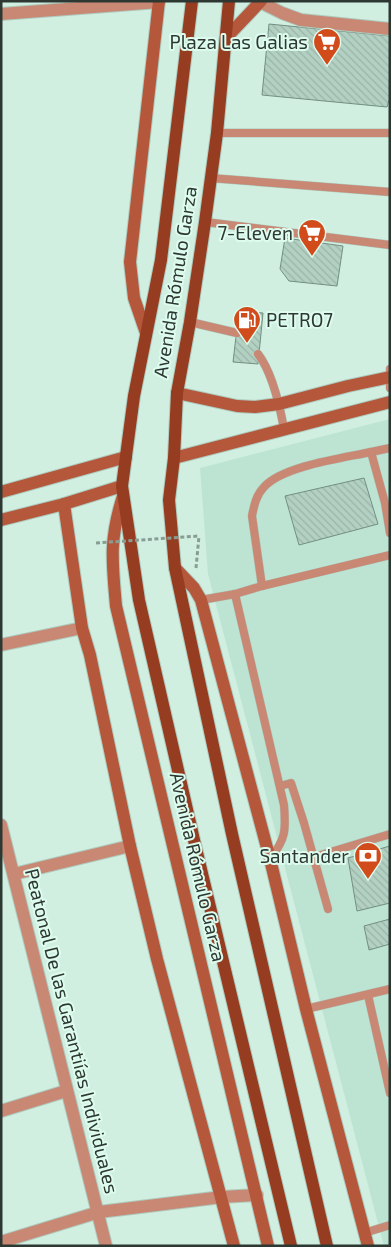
<svg xmlns="http://www.w3.org/2000/svg" width="391" height="1247" font-family="'Exo 2',sans-serif">
<defs>
<pattern id="building-back-hatch" width="6" height="6" patternUnits="userSpaceOnUse" patternTransform="scale(1.25)"><rect width="6" height="6" fill="#b3d1c3"/><path d="M-1 5l2 2M0 0l6 6M5-1l2 2" fill="none" stroke="#9ab4a8"/></pattern>
</defs>
<rect width="100%" height="100%" fill="#d0efe1"/>
<path fill="#bde4d3" d="M390,419V1246H384L208,574L200,468Z"/>
<g fill="url(#building-back-hatch)" stroke="#738f82">
<path d="M269,24L390,36V97L387,107L262,95Z"/>
<path d="M285,238L343,246L337,286L289,281L280,269Z"/>
<path d="M239,311L263,313L258,364L233,362Z"/>
<path d="M364,478L378,524L299,545L285,496Z"/>
<path d="M390,846V903L357,911L348,858Z"/>
<path d="M390,919V944L369,950L364,926Z"/>
</g>
<g fill="none" stroke-linecap="round" stroke-linejoin="round">
<defs>
<g id="lane">
<path d="M217,133H390"/>
<path d="M210,178L390,192"/>
<path d="M205,222L390,245"/>
<path d="M190,322L237,333"/>
<path d="M258,354C272,372 280,407 284,429"/>
<path d="M390,369V388"/>
<path d="M371,452L390,448"/>
<path d="M262,586L252,516C254,506 256,495 264,487C283,466 343,458 371,452L385,503L390,533"/>
<path d="M235,594L284,805C286,830 286,839 270,859"/>
<path d="M201,600L235,594L262,586L390,555"/>
<path d="M280,786L291,783L304,823L328,909"/>
<path d="M314,857L390,834"/>
<path d="M368,995L390,1093"/>
<path d="M306,1009L390,989"/>
<path d="M364,1233L390,1225"/>
</g>
<g id="street">
<path d="M260,2L282,13L301,20L390,29"/>
<path d="M1,14L159,2"/>
<path d="M1,645L82,628"/>
<path d="M1,825L106,1246"/>
<path d="M14,874L130,846"/>
<path d="M1,1111L66,1091"/>
<path d="M1,1242L99,1212L222,1197L257,1195"/>
</g>
<g id="secondary">
<path d="M226,38L261,1"/>
<path d="M146,333L134,298L130,262L159,1"/>
<path d="M177,393L237,406L255,407L279,404L348,386L390,377"/>
<path d="M174,458L390,402"/>
<path d="M1,492L126,457"/>
<path d="M123,496C109,540 112,561 116,606L268,1246"/>
<path d="M64,504L82,628L90,655L130,846L157,959L234,1246"/>
<path d="M1,520L64,504L122,486"/>
<path d="M175,568L194,588L201,600L270,859L306,1009L368,1246"/>
</g>
<g id="primary">
<path d="M192,1L161,260L134,396L122,486L139,600L194,840L291,1246"/>
<path d="M229,1L217,133L205,222L190,322L177,393L174,458L169,500L175,568L232,834L327,1246"/>
</g>
</defs>
<use href="#lane" stroke="#afcabe" stroke-width="9"/>
<use href="#street" stroke="#afcabe" stroke-width="14"/>
<use href="#secondary" stroke="#afcabe" stroke-width="14"/>
<use href="#primary" stroke="#afcabe" stroke-width="14"/>
<path stroke="#889e94" stroke-width="3" stroke-dasharray="4 2.5" stroke-linecap="butt" d="M196,568L199,536"/>
<use href="#lane" stroke="#c88874" stroke-width="8"/>
<use href="#street" stroke="#c88874" stroke-width="12"/>
<use href="#secondary" stroke="#b4573b" stroke-width="12"/>
<use href="#primary" stroke="#963c20" stroke-width="12"/>
<path stroke="#889e94" stroke-width="3" stroke-dasharray="4 2.5" stroke-linecap="butt" d="M96,543L199,536"/>
</g>
<defs>
<symbol id="supermarket-pin" viewBox="-11 -11 22 30"><path d="M0 17L-7.5 6A9.5 9.5 0 1 1 7.5 6Z" fill="#d24b1b" stroke="#defcee"/><path d="M-6-5.5h2.5l.6 2H6L4.5 2H-2.5L-4.4-4H-6ZM-1.5 3.2a1.3 1.3 0 1 0 .1 0ZM3 3.2a1.3 1.3 0 1 0 .1 0Z" fill="#fff"/></symbol>
<symbol id="fuel-pin" viewBox="-11 -11 22 30"><path d="M0 17L-7.5 6A9.5 9.5 0 1 1 7.5 6Z" fill="#d24b1b" stroke="#defcee"/><path d="M-5.5-6h7V0h2V4h1.3V-2.5L3-4.5l.8-.8L6-3V5H2.5V1h-1V6h-7ZM-4.2-4.7v3.2H.2V-4.7Z" fill="#fff"/></symbol>
<symbol id="bank-pin" viewBox="-11 -11 22 30"><path d="M0 17L-7.5 6A9.5 9.5 0 1 1 7.5 6Z" fill="#d24b1b" stroke="#defcee"/><path d="M-6-4H6V4H-6ZM0-2.3a2.3 2.3 0 1 0 0 4.6a2.3 2.3 0 1 0 0-4.6Z" fill="#fff"/></symbol>
</defs>
<g fill-rule="evenodd">
<use href="#supermarket-pin" x="311" y="26" width="32" height="43"/>
<use href="#supermarket-pin" x="296" y="217" width="32" height="43"/>
<use href="#fuel-pin" x="231" y="304" width="32" height="43"/>
<use href="#bank-pin" x="352" y="840" width="32" height="43"/>
</g>
<g text-anchor="middle" stroke-width="4" stroke-linejoin="round" paint-order="stroke">
<g font-size="19" fill="#2d3833" stroke="#defcee" text-anchor="end">
<text x="308" y="49">Plaza Las Galias</text>
<text x="293" y="240">7-Eleven</text>
<text x="266" y="327" text-anchor="start">PETRO7</text>
<text x="349" y="863">Santander</text>
</g>
<g font-size="19" fill="#2d3833" stroke="#defcee">
<text transform="translate(175 282) rotate(-81)" y="7">Avenida Rómulo Garza</text>
<text transform="translate(198 867) rotate(77)" y="7">Avenida Rómulo Garza</text>
<text transform="translate(72 1031) rotate(76)" y="7">Peatonal De las Garantiías Individuales</text>
</g>
</g>
<rect width="391" height="1247" fill="none" stroke="#2d3833" stroke-width="5"/>
</svg>
